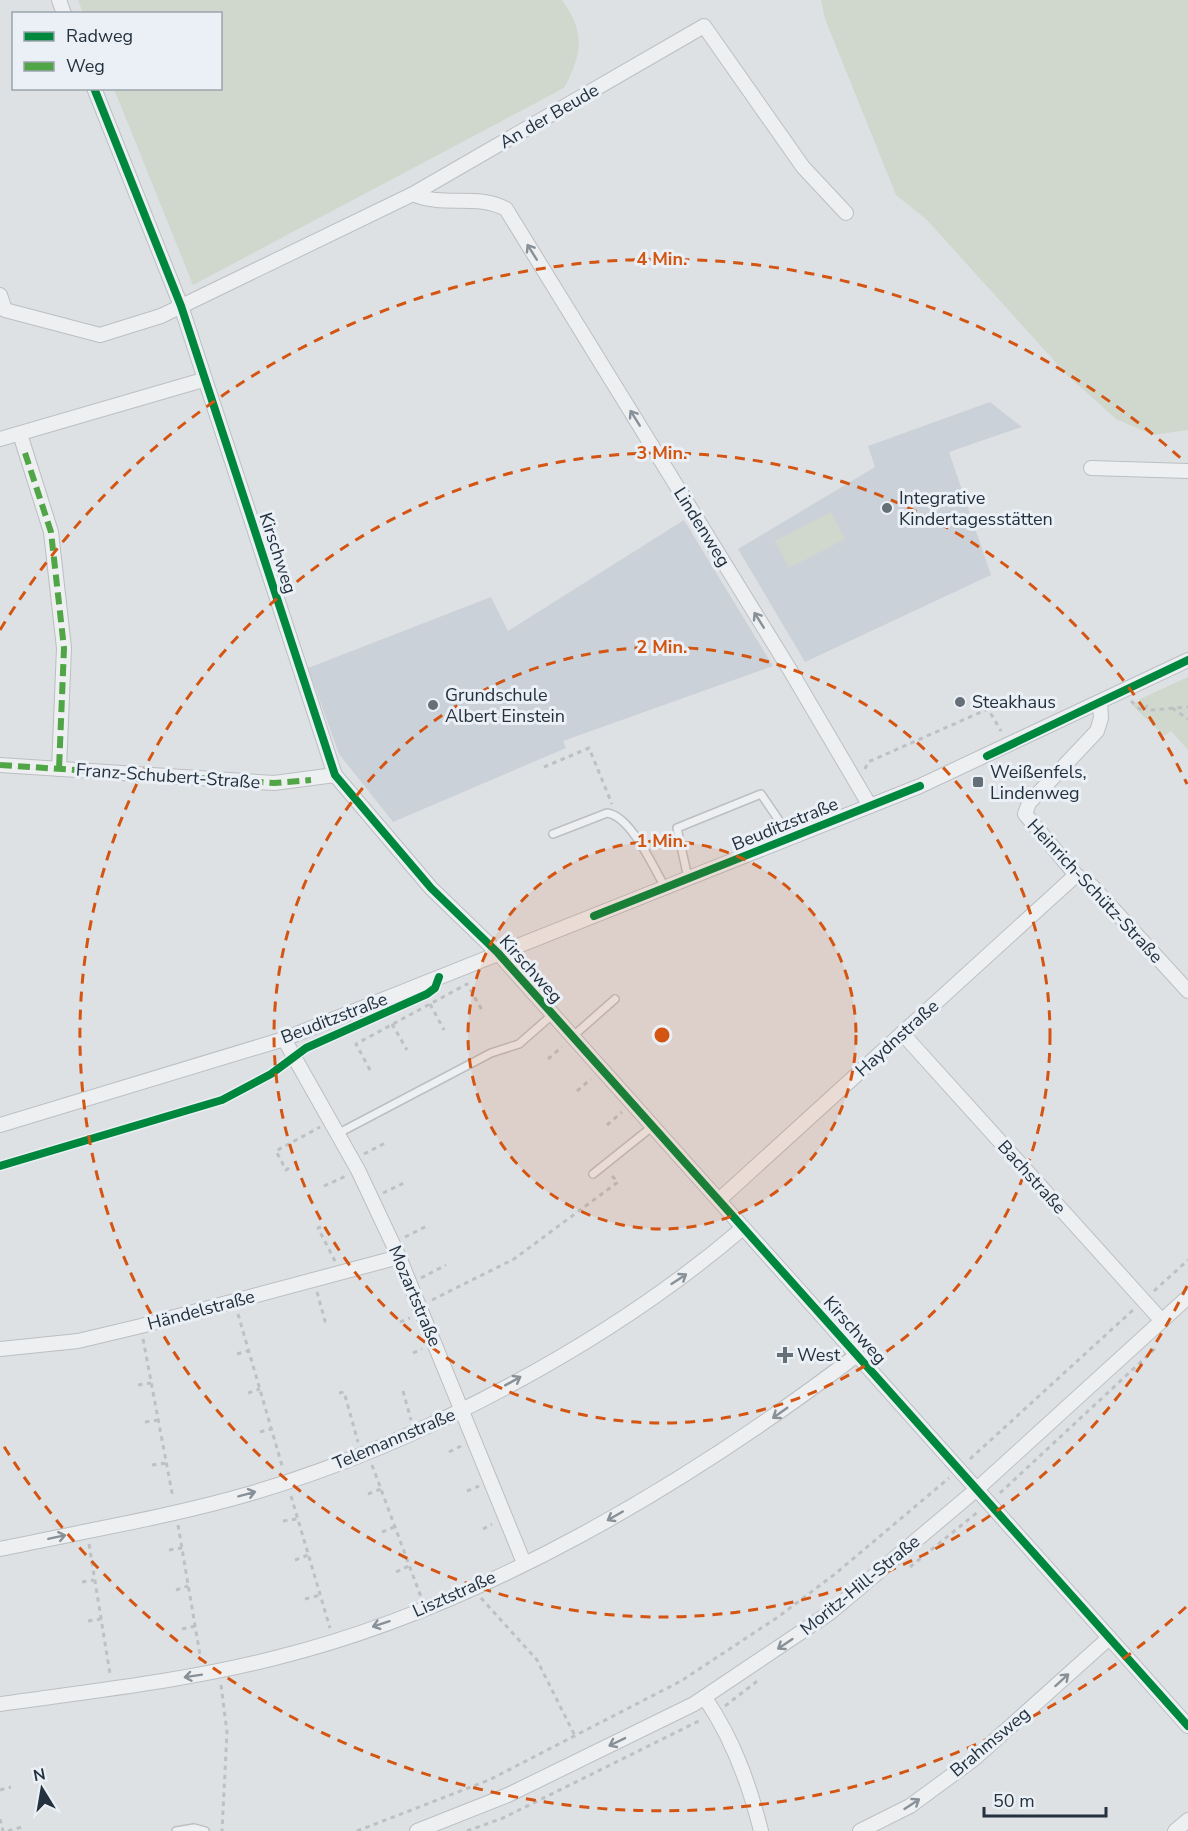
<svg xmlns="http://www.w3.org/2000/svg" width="1188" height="1831" font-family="'Nunito Sans',sans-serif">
<rect width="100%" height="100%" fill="#dee1e4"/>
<g fill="#cbd1d8">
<path d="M990,402L1022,427L949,452L991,575L805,662L738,549L875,467L868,446Z"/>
<path d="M684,520L773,666L563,741L566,748L393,822L339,754L308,668L491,597L508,631Z"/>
</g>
<g fill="#d0d8cd">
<path d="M78,0H562C586,33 582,54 564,88L193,285L114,89L220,88V14L83,13Z"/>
<path d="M821,0H1188V430L1153,435L1116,419L1068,376L927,220L896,195L825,19Z"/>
<path d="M831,512L845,539L789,568L775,541Z"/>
<path d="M1188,677V750L1171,731L1164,736L1133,706L1140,699Z"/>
</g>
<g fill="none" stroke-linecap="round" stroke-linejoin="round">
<defs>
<g id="lane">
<path d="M553,834L607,813C631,816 653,867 665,887"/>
<path d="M688,878L677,828L761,794L791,838"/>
<path d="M572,1037L615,999"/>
<path d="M339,1133L491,1053L519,1044L552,1015"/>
<path d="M593,1174L653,1126"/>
<path d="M176,1831L194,1828L205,1831"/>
</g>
<g id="street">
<path d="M59,0L64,14"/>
<path d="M94,88L181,306L335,775L431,888L498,953L1188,1726"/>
<path d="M413,194C443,208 477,193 506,209L790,670L870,806"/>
<path d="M0,295L5,310L100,335L161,316L413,194L704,26L803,167L846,213"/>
<path d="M20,434L51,532L64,648L59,769"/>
<path d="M0,439L203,380"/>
<path d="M1091,468L1188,471"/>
<path d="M1100,703L1101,718L1097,731L1029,803L1025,814L1076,875L1092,886L1188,991"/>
<path d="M0,765L274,783L335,775"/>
<path d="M902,1033L1162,1321"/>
<path d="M284,1039L358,1170L399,1257L524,1563"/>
<path d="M0,1125L284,1039L920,786L1188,660"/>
<path d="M719,1200L1076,875"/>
<path d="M0,1349L78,1341L141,1326L399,1257"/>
<path d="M0,1549C84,1531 170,1517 252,1493C421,1443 609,1343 743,1228"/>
<path d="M705,1698C733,1739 749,1783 761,1831"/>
<path d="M0,1704C92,1691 185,1681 275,1658C482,1607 688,1483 857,1355"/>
<path d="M417,1831L508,1795L694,1704L831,1612L977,1489L1188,1297"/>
<path d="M860,1831L910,1806L974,1759L1109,1638"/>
<path d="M1175,1831L1188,1820"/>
</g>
</defs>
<use href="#lane" stroke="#bcbfc2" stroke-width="10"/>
<use href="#street" stroke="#bcbfc2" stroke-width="16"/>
<g stroke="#bdc1c4" stroke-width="3" stroke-dasharray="4.5 4.5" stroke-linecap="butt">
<path d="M1131,701L1142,711L1147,706L1152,710L1188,707"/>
<path d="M1172,708L1188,719"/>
<path d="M544,767L589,748L612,804"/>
<path d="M865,769L868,762L988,709L1001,731"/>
<path d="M430,1004L444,1030"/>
<path d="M392,1024L407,1050"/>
<path d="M548,1059L562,1047"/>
<path d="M370,1070L356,1044L467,984L482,1010"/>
<path d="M577,1091L591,1079"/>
<path d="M607,1125L622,1112"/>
<path d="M364,1154L387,1142"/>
<path d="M289,1168L286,1170L276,1151L320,1127"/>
<path d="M324,1186L346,1176"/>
<path d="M383,1193L406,1182"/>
<path d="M321,1227L318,1228L335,1261"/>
<path d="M405,1237L427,1226"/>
<path d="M421,1278L446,1265"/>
<path d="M1154,1291L1188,1260"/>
<path d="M317,1292L325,1321L321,1322"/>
<path d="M432,1300L514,1259L618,1182L609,1173"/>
<path d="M238,1314L283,1469"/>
<path d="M400,1322L410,1318"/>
<path d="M143,1339L173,1498"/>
<path d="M413,1353L422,1349"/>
<path d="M237,1354L248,1351"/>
<path d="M138,1385L151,1383"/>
<path d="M403,1391L411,1420"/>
<path d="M248,1393L260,1389"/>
<path d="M339,1393L344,1392L358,1442"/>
<path d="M145,1422L159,1420"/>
<path d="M260,1432L271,1429"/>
<path d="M449,1452L461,1446"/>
<path d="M970,1459L1133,1310"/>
<path d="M152,1465L167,1463"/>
<path d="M372,1465L421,1597"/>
<path d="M467,1491L479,1486"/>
<path d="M1000,1493L1158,1346"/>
<path d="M368,1494L381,1489"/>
<path d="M291,1496L330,1628"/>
<path d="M283,1521L297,1519"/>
<path d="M178,1525L201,1661"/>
<path d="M483,1529L492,1524"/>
<path d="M382,1532L394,1527"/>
<path d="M89,1544L110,1674"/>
<path d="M169,1550L182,1548"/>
<path d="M295,1560L308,1555"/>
<path d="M910,1567L979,1511"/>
<path d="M396,1572L409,1566"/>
<path d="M82,1582L94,1580"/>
<path d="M176,1590L188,1586"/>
<path d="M481,1598L537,1660L575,1736"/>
<path d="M305,1599L320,1595"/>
<path d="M88,1621L101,1619"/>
<path d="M182,1629L195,1626"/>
<path d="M221,1685L227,1732L222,1831"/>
<path d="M725,1706L760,1679"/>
<path d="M0,1790L11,1787"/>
<path d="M0,1819L3,1831"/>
<path d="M8,1831L22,1827"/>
<path d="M357,1831L489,1780L681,1681L778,1617L835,1574L949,1478"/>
<path d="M467,1831L503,1818L701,1720"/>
</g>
<use href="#lane" stroke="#edeff1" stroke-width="7"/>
<use href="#street" stroke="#edeff1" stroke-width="14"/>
<g stroke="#50a546" stroke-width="6" stroke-dasharray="12 6" stroke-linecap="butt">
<path d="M25,453L51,532L64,648L59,769"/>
<path d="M0,765L274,783L311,780"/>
</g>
<defs>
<g id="cycleway">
<path d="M94,88L181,306L335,775L431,888L498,953L1188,1726"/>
<path d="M987,756L1188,660"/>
<path d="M594,916L920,786"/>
<path d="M0,1166L222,1100L271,1074L306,1048L427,994L435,988L439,977"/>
</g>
</defs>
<use href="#cycleway" stroke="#eaf0f5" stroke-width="11"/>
<use href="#cycleway" stroke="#00873e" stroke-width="8"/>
</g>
<defs><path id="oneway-shaft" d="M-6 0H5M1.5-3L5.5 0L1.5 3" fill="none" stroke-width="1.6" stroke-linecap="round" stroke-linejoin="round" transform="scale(1.5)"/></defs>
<g stroke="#889098">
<use href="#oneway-shaft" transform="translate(532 252) rotate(-122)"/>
<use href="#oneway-shaft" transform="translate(635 418) rotate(-122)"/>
<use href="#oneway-shaft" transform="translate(759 620) rotate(-122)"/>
<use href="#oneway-shaft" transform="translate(679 1279) rotate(-33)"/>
<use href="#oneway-shaft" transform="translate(513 1381) rotate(-29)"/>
<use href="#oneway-shaft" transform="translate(780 1413) rotate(145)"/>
<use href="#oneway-shaft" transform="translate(247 1494) rotate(-15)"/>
<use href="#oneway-shaft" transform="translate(615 1516) rotate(150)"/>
<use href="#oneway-shaft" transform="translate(57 1537) rotate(-12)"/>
<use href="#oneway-shaft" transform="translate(381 1624) rotate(162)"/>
<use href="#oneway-shaft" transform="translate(785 1644) rotate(146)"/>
<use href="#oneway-shaft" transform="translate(193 1676) rotate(171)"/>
<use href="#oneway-shaft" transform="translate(1062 1680) rotate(-42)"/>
<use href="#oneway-shaft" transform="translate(617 1742) rotate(154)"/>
<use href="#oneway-shaft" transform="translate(912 1804) rotate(-33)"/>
</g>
<circle cx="662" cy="1035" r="194" fill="#d45511" fill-opacity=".12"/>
<g fill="none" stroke="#d45511" stroke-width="3" stroke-dasharray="10 8">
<circle cx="662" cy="1035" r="194"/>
<circle cx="662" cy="1035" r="388"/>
<path d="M1187 1286A582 582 0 1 1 1187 784"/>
<path d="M1186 1607A776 776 0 0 1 0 1440M0 630A776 776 0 0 1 1186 463"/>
</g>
<g fill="#656f78" stroke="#eaf0f5" stroke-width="2">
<circle cx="887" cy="508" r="6"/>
<circle cx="960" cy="702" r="6"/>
<circle cx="433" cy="705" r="6"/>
<rect x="972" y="776" width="12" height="12" rx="3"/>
<path d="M782 1346h6v6h6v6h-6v6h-6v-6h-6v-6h6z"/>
</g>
<g text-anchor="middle" stroke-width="6" stroke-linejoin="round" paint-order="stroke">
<g font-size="18" fill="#24313e" stroke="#eaf0f5">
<text transform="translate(549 116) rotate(-30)" y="6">An der Beude</text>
<text transform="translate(702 527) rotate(58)" y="6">Lindenweg</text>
<text transform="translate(278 553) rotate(72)" y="6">Kirschweg</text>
<text transform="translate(168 776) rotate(4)" y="6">Franz-Schubert-Straße</text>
<text transform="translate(785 824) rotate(-22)" y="6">Beuditzstraße</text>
<text transform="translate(1095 891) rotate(47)" y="6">Heinrich-Schütz-Straße</text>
<text transform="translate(531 969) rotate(48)" y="6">Kirschweg</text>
<text transform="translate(334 1018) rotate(-21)" y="6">Beuditzstraße</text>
<text transform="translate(897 1038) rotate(-42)" y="6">Haydnstraße</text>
<text transform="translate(1032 1177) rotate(48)" y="6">Bachstraße</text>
<text transform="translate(415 1296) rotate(67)" y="6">Mozartstraße</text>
<text transform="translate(201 1310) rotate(-15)" y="6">Händelstraße</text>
<text transform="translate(855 1330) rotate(48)" y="6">Kirschweg</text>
<text transform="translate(394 1439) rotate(-23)" y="6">Telemannstraße</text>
<text transform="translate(860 1585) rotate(-39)" y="6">Moritz-Hill-Straße</text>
<text transform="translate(454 1594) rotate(-24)" y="6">Lisztstraße</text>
<text transform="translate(990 1742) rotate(-40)" y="6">Brahmsweg</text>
</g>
<g font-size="18" fill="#24313e" stroke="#eaf0f5" text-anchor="start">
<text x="899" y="504">Integrative<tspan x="899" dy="21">Kindertagesstätten</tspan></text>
<text x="445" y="701">Grundschule<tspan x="445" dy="21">Albert Einstein</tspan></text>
<text x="972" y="708">Steakhaus</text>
<text x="990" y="778">Weißenfels,<tspan x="990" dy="21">Lindenweg</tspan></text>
<text x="797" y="1361">West</text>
</g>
</g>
<circle cx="662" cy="1035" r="9" fill="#d45511" stroke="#eaf0f5" stroke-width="3"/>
<g font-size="18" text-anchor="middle" font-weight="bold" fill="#d45511" stroke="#eaf0f5" stroke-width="6" stroke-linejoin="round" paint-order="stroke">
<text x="662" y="265">4 Min.</text>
<text x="662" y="459">3 Min.</text>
<text x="662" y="653">2 Min.</text>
<text x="662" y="847">1 Min.</text>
</g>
<rect x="12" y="12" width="210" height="78" fill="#eaf0f5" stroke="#9ba4ac" stroke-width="1.5"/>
<rect x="24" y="32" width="30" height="9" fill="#00873e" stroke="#9ba4ac" stroke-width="1.5"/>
<text x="66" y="42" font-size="18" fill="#24313e">Radweg</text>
<rect x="24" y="62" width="30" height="9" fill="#50a546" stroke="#9ba4ac" stroke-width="1.5"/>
<text x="66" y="72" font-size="18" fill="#24313e">Weg</text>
<g transform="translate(42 1789) rotate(349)" stroke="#eaf0f5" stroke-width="4.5" paint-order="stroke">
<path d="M0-4.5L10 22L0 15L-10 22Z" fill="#24313e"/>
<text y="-9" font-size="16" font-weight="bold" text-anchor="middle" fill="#24313e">N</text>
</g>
<path d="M984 1807v9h122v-9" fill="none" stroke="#24313e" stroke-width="3"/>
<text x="993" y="1807" font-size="18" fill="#24313e" stroke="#eaf0f5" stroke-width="4.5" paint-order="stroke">50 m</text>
</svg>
